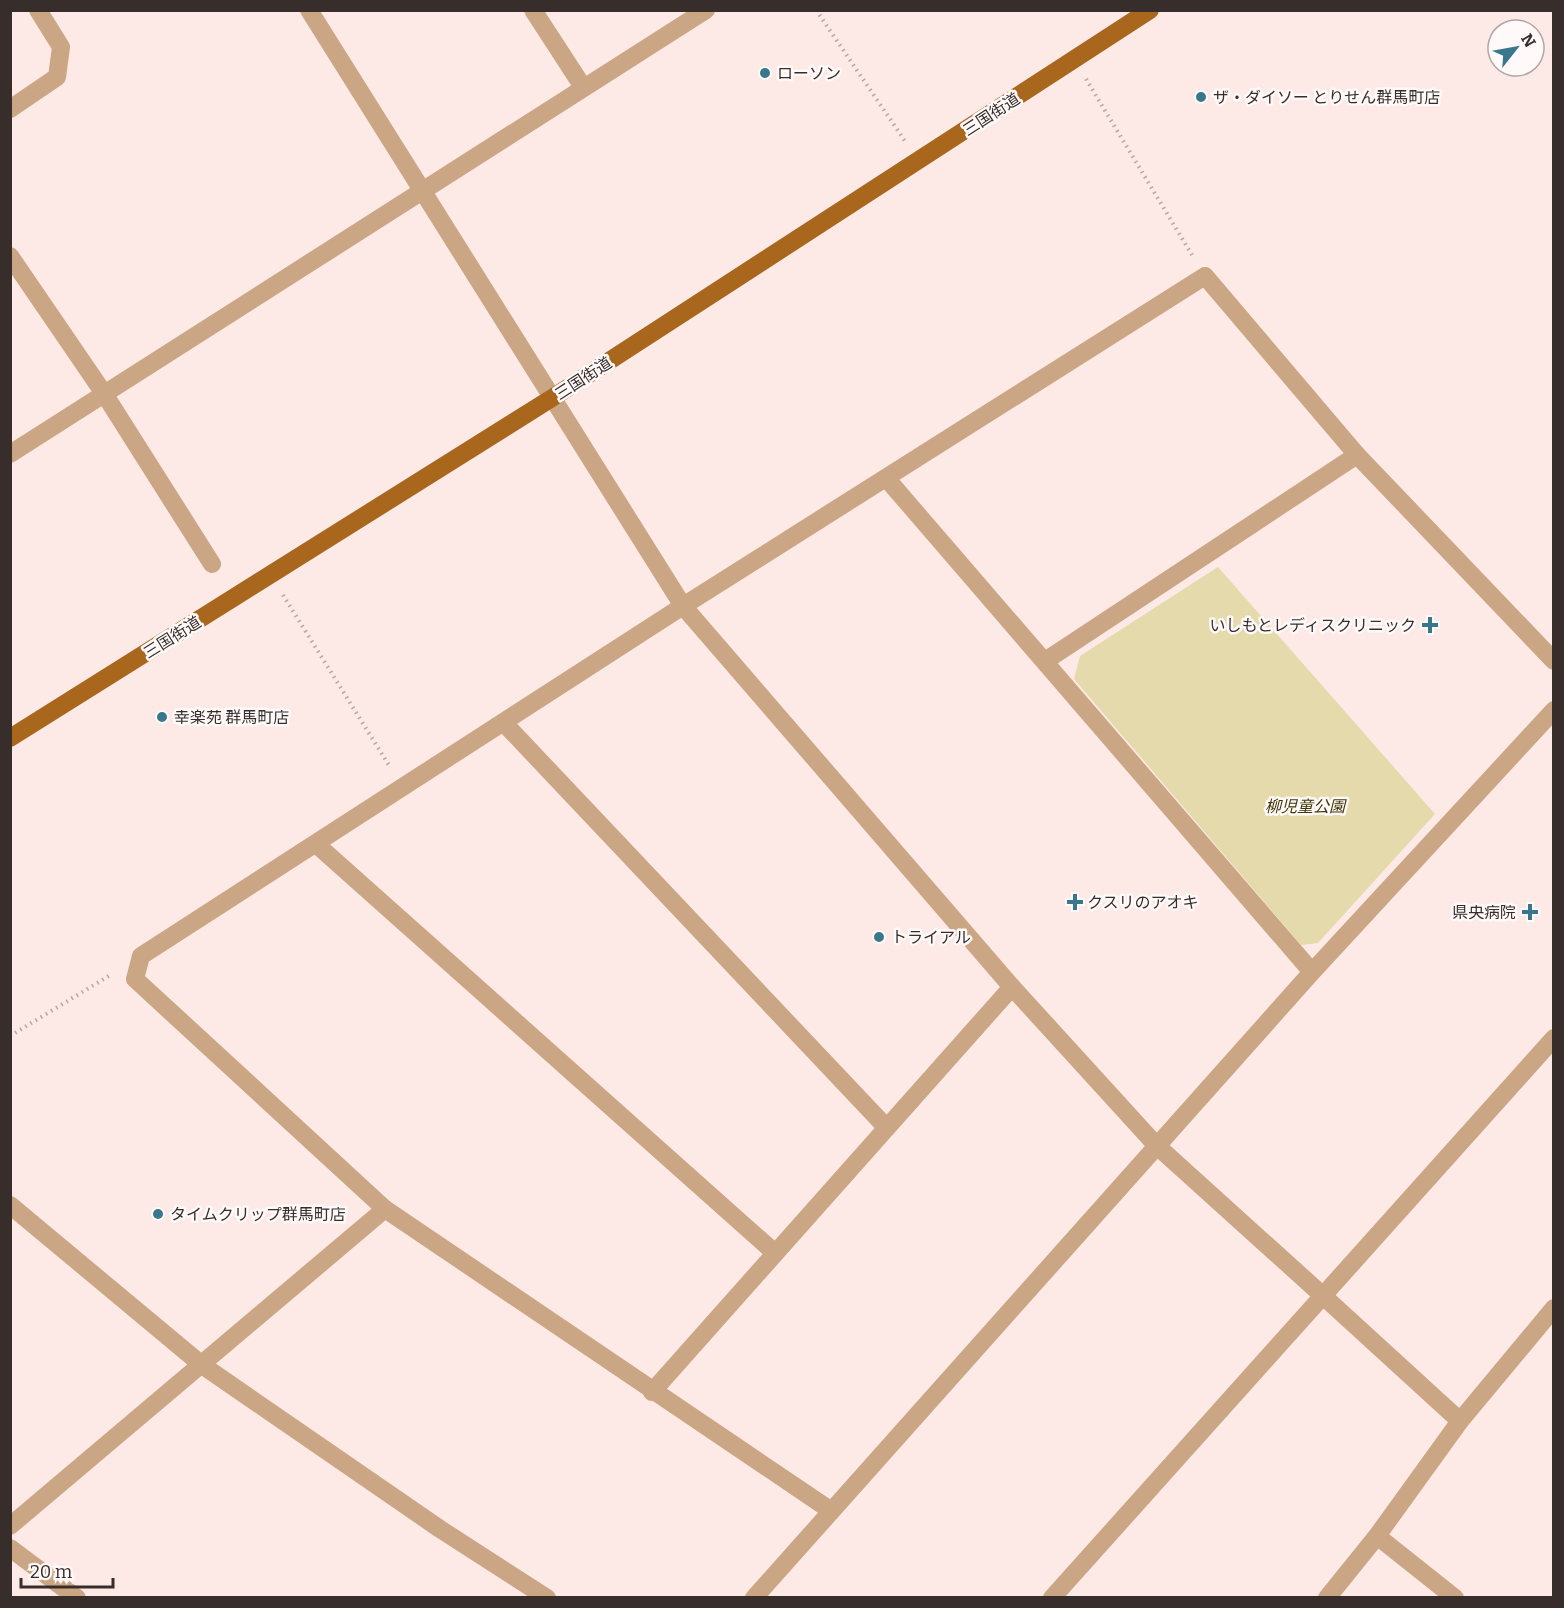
<svg xmlns="http://www.w3.org/2000/svg" width="1564" height="1608" font-family="Bitter,'Noto Sans JP',serif">
<rect width="100%" height="100%" fill="#fde9e5"/>
<path fill="#e4daac" d="M1218,567L1435,814L1318,943L1301,945L1074,679L1080,656Z"/>
<g fill="none" stroke-linecap="round" stroke-linejoin="round">
<g stroke="#b7a7a4" stroke-width="4" stroke-dasharray="1.5 4.5" stroke-linecap="butt">
<path d="M816,10L905,141"/>
<path d="M1086,79L1192,255"/>
<path d="M283,595L390,767"/>
<path d="M10,1036L112,974"/>
</g>
<g stroke="#cba685" stroke-width="18">
<path d="M533,10L583,87"/>
<path d="M10,109L57,77L61,47L38,10"/>
<path d="M10,256L105,395L212,564"/>
<path d="M10,454L706,10"/>
<path d="M887,479L1312,972"/>
<path d="M1045,661L1357,455"/>
<path d="M504,723L886,1127"/>
<path d="M316,844L775,1253"/>
<path d="M1321,1294L1460,1421"/>
<path d="M652,1392L1012,987"/>
<path d="M830,1510L385,1209L135,979L141,956L683,606L1205,276L1357,455L1554,661"/>
<path d="M10,1526L385,1209"/>
<path d="M1377,1536L1455,1598"/>
<path d="M754,1598L1312,972L1554,710"/>
<path d="M1327,1598L1377,1536L1460,1421L1554,1308"/>
</g>
<g stroke="#cba685" stroke-width="18">
<path d="M309,10L683,606L1012,987L1156,1145L1321,1294"/>
<path d="M10,1205L202,1365L440,1529L547,1598"/>
<path d="M10,1548L77,1598"/>
<path d="M1052,1598L1554,1038"/>
</g>
<path stroke="#a9671e" stroke-width="18" d="M10,738L552,398L1150,10"/>
</g>
<g fill="#38778c" stroke="#fffaf9" stroke-width="2">
<circle cx="765" cy="73" r="6"/>
<circle cx="1201" cy="97" r="6"/>
<path d="M1427 616h6v6h6v6h-6v6h-6v-6h-6v-6h6z"/>
<circle cx="162" cy="717" r="6"/>
<path d="M1072 893h6v6h6v6h-6v6h-6v-6h-6v-6h6z"/>
<path d="M1527 903h6v6h6v6h-6v6h-6v-6h-6v-6h6z"/>
<circle cx="879" cy="937" r="6"/>
<circle cx="158" cy="1214" r="6"/>
</g>
<g text-anchor="middle" stroke-width="5" stroke-linejoin="round" paint-order="stroke">
<g font-size="16" fill="#372e2c" stroke="#fffaf9" text-anchor="start">
<text x="777" y="79">ローソン</text>
<text x="1213" y="103">ザ・ダイソー とりせん群馬町店</text>
<text x="1416" y="631" text-anchor="end">いしもとレディスクリニック</text>
<text x="174" y="723">幸楽苑 群馬町店</text>
<text x="1087" y="908">クスリのアオキ</text>
<text x="1516" y="918" text-anchor="end">県央病院</text>
<text x="891" y="943">トライアル</text>
<text x="170" y="1220">タイムクリップ群馬町店</text>
</g>
<g font-size="16" fill="#372e2c" stroke="#fffaf9">
<text transform="translate(991 114) rotate(-33)" y="6">三国街道</text>
<text transform="translate(583 378) rotate(-33)" y="6">三国街道</text>
<text transform="translate(172 637) rotate(-32)" y="6">三国街道</text>
</g>
<g font-size="16" font-style="italic" fill="#413706" stroke="#fffaf9">
<text x="1305" y="812">柳児童公園</text>
</g>
</g>
<rect width="1564" height="1608" fill="none" stroke="#372e2c" stroke-width="24"/>
<g transform="translate(1516 48) rotate(59)"><circle r="28" fill="#fffaf9" stroke="#afa8a7" stroke-width="1.5"/>
<path d="M0-4.5L10 22L0 15L-10 22Z" fill="#38778c"/>
<text y="-9" font-size="16" font-weight="bold" text-anchor="middle" fill="#372e2c">N</text>
</g>
<path d="M21 1578v9h92v-9" fill="none" stroke="#372e2c" stroke-width="3"/>
<text x="30" y="1578" font-size="18" fill="#372e2c" stroke="#fffaf9" stroke-width="4.5" paint-order="stroke">20 m</text>
</svg>
